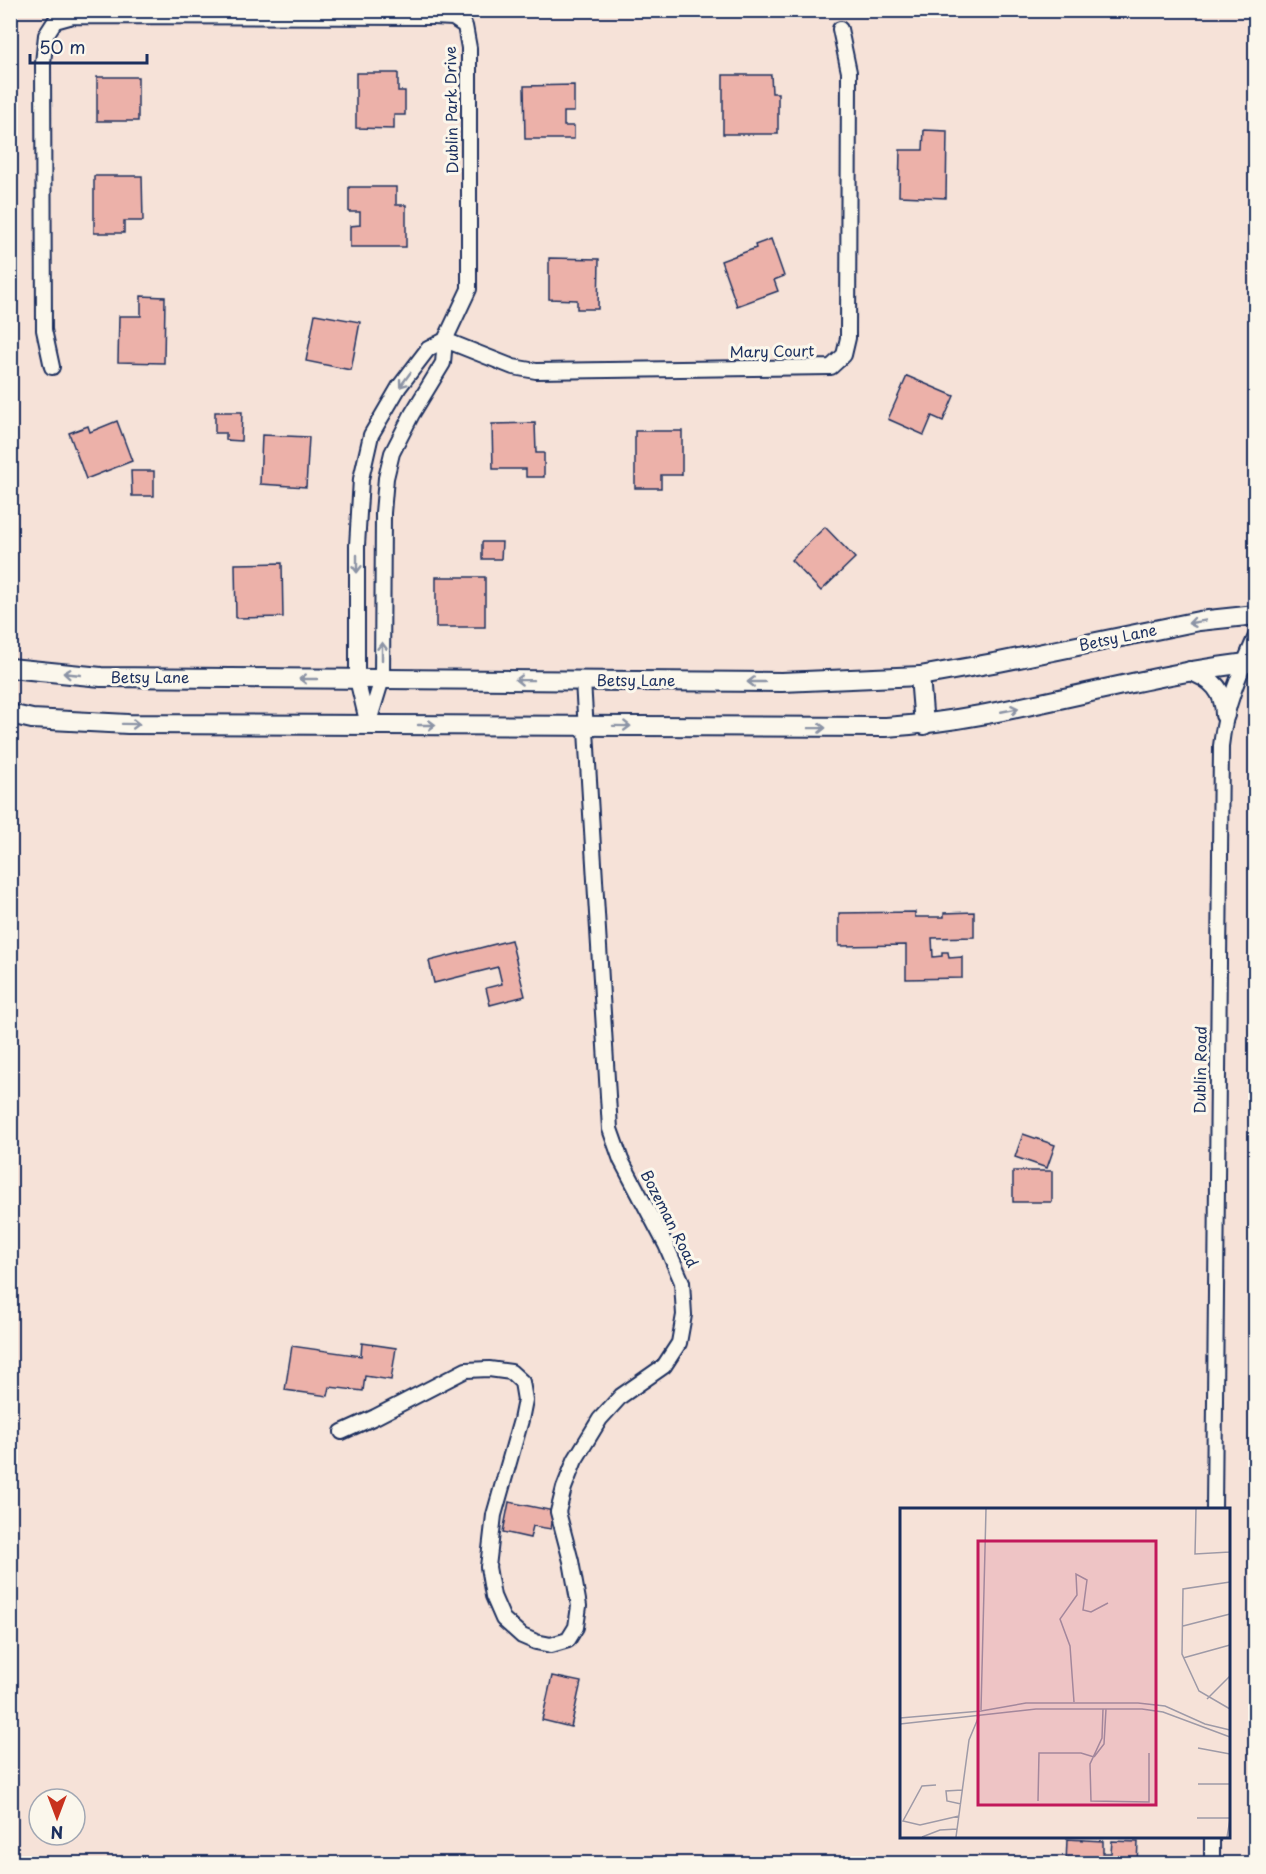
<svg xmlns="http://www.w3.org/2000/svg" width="1266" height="1874" font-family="'Playpen Sans',sans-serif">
<rect width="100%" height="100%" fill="#f6e2d8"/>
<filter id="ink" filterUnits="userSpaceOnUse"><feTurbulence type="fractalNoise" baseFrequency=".0167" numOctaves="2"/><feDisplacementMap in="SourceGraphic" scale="12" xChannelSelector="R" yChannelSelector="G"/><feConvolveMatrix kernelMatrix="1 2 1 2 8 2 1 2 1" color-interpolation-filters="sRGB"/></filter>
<g filter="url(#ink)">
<g fill="#ecb1a9" stroke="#1b2f5e" stroke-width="1.5">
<path d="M356,73H398V91H405V115H394V129L356,128Z"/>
<path d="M723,75H771L772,93H778V134H723Z"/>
<rect x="97" y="77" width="41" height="44"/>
<path d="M574,85V112H564V126H574V139H525L524,86Z"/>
<path d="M924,130L947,131L946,198L899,196L900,150H923Z"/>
<path d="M94,176H142L143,221H124V233H94Z"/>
<path d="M349,187H396V205H406V247H350V226L360,225V212H349Z"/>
<path d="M771,239L784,276L774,280L778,291L737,306L721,261L756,248L755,245Z"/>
<path d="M549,258L599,259L598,309H577V300L549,299Z"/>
<path d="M141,296L165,297L164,363L118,362L119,316H141Z"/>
<path d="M315,314L360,322L351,370L306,361Z"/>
<path d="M907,376L954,396L943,421L932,416L924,435L888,419Z"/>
<path d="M215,412H242L241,441L226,440V433H215Z"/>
<path d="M117,421L132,461L86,479L69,433L88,426L90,432Z"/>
<path d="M535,423L536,453H544V477H526V469H493L492,424Z"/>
<path d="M635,431H682V475H661V488H635Z"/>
<path d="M262,435L309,437L306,487L260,484Z"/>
<path d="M131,471H154V496H132Z"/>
<path d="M825,527L855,558L821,591L791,560Z"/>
<path d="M482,542H502L501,559H482Z"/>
<path d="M282,563L283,617L236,618L235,564Z"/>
<rect x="436" y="577" width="49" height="50"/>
<path d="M915,912V917H944V913L974,912V937L932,938L933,957L942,956V952H948L949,958L962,957V978L906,979V945L839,946V913Z"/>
<path d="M511,940L525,996L490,1005L486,988L502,984L498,967L434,983L429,961Z"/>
<path d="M1023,1134L1055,1145L1047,1168L1015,1157Z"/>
<rect x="1013" y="1171" width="39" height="31"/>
<path d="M362,1343L396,1348L391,1380L365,1376L363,1391L330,1387L328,1396L285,1390L292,1346L361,1356Z"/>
<path d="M509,1502L554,1511L551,1529L533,1526L530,1538L503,1532Z"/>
<path d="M552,1676L581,1682L571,1727L542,1720Z"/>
<path d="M1067,1839L1103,1841V1853H1111L1112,1841L1138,1842L1137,1864H1066Z"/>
</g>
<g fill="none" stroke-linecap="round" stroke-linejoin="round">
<defs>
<g id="street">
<path d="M445,340L513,367L536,371L831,367L844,355L848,338L849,72L840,29"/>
<path d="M52,367L44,330L43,63L46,35L55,21L73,16L434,17L453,18L465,26L469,48V289L445,340L443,363L412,414L392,453L386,478L383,513L382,679L368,725L357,679V546L361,479L371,435L399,387L428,349L445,340"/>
<path d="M342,1432L375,1417L466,1370L489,1369L511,1372L522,1382L525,1400L521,1420L494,1515L488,1567L493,1596L503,1619L522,1636L536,1642L551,1645L568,1640L576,1627L579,1606L571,1561L558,1512L564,1488L575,1460L600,1419L621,1396L664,1366L679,1343L684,1315L682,1282L666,1245L621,1160L610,1129L583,681"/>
<path d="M1214,1510L1221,746C1225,707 1240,672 1256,636"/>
<path d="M1212,1864V1836"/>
</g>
<g id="secondary">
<path d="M10,668L101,677L782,682L920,676L999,662L1199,621L1256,615"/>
<path d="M1190,671C1212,678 1225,691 1225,715"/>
<path d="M920,676L924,725"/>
<path d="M10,714L32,719L128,724L886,727C1011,719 1131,675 1256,662"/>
</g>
</defs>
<use href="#street" stroke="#1b2f5e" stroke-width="18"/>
<use href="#secondary" stroke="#1b2f5e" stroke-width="22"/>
<use href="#street" stroke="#fbf7ec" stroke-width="14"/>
<use href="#secondary" stroke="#fbf7ec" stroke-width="18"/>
</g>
<defs><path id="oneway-shaft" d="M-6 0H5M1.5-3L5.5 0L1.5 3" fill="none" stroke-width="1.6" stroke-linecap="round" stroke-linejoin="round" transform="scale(1.5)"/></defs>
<g stroke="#8b93a5">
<use href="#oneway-shaft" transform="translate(405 380) rotate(126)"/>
<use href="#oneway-shaft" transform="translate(357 564) rotate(90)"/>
<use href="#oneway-shaft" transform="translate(1197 622) rotate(170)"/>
<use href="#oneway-shaft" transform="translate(382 651) rotate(-90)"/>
<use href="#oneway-shaft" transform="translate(72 674) rotate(-174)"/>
<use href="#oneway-shaft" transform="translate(308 679) rotate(-180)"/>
<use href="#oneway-shaft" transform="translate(524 680) rotate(-179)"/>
<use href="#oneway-shaft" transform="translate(756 682) rotate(-180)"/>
<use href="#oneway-shaft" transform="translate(1010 710) rotate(-11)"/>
<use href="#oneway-shaft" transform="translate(131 724) rotate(1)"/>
<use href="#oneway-shaft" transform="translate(427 725)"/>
<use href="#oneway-shaft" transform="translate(622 726) rotate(1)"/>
<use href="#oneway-shaft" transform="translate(817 728) rotate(-1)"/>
</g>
</g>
<g text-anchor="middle" stroke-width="6" stroke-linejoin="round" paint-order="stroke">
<g font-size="15" fill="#1b2f5e" stroke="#fbf7ec">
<text transform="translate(452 110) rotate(-91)" y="5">Dublin Park Drive</text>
<text transform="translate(772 352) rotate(-1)" y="5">Mary Court</text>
<text transform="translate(1118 638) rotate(-12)" y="5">Betsy Lane</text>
<text x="150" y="683">Betsy Lane</text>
<text x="636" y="686">Betsy Lane</text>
<text transform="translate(1201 1070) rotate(-89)" y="5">Dublin Road</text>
<text transform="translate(669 1219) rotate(63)" y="5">Bozeman Road</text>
</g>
</g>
<g transform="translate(900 1508)">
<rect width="330" height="330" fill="#f6e2d8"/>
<path fill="none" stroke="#9e9aa7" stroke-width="1.5" d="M296,1L295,46L330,44M330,44V1M330,74L283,81L282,146L299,183L330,201M283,118L330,106M283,150L330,137M307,191L330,168M174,194L170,138L160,111L177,87L176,66L187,72L183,102L191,104L208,95M203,201L202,230L190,256L191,293L249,294V245M81,202L86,1M0,210L81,203L126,195H238L265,198L305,216L330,222M0,216L136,201H242L263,204L330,229M298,240L330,246M194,249L204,236L206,201M298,276H330M36,277L22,278L3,313L20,317L59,308M138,293L139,245H181L194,249M61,296L47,293L46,283L62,282M297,310H330M22,329L40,322L57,321M56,329L69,232L79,208M327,329L330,311"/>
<path fill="#c2185b" fill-opacity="0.15" stroke="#c2185b" stroke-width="3" d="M78,33H256V297H78Z"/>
<rect width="330" height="330" fill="none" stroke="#1b2f5e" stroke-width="3"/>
</g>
<rect width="1266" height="1874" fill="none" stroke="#fbf7ec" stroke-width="36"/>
<rect x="18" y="18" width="1230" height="1838" fill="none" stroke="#1b2f5e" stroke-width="2" filter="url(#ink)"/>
<g transform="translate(57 1817) rotate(180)"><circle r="28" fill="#fbf7ec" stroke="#a1a7b3" stroke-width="1.5"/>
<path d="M0-4.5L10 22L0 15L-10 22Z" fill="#c8321e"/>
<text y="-9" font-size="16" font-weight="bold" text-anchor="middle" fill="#1b2f5e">N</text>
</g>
<path d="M30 54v9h117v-9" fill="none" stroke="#1b2f5e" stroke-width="3"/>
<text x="39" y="54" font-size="18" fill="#1b2f5e" stroke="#fbf7ec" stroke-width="4.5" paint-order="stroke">50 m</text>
</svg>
